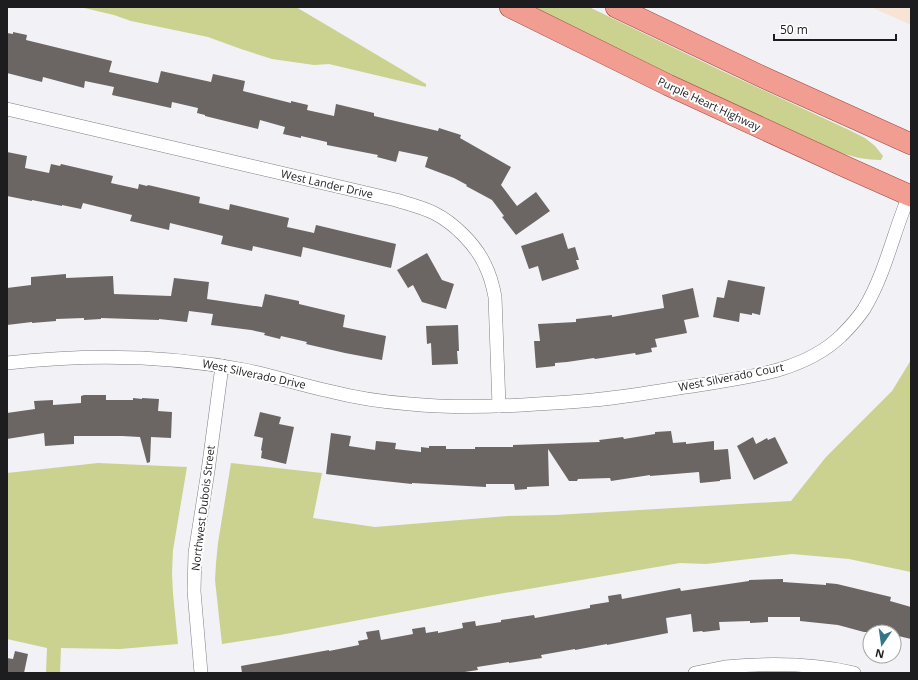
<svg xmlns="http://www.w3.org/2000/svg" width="918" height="680" font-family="'Open Sans',sans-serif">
<rect width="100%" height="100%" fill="#f1f1f6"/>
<path fill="#f8e4d4" d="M871,7H911V25Z"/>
<g fill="#cbd18f">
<path d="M80,7H296L426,84V87L329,64L314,65L272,59L241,49L208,37L131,21L114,15Z"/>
<path d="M532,7H589L722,71L849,130L865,138L875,146L883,156L881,160C863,160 851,156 834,151L663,72Z"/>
<path d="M911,360V572L849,559L792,554L706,564L680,563L487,596L280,635L222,644L215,580L216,563L218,543L231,463L322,473L313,518L375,527L508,516L556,515L791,501L826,457L892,391Z"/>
<path d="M98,463L187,467L173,550L172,573L173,594L178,644L120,649L61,648L60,673H46L47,648L7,639V473Z"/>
</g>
<g fill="#6b6664">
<path d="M13,32L27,35L26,40L112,61L109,72L158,83L161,71L211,82L213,74L245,81L243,91L291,103V101L308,105L307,110L334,116L336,104L374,113V116L438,131L439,128L461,135L460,138L511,167L501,185L517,206L536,192L550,211L516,235L502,217L504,216L492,200L466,186L467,185L454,178L425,167L428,157L399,151L396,162L377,157L378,155L327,145V142L301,136V138L283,134L285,127L260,120L258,129L205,116V115L197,113L198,108L172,102L171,108L112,95L114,87L85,81L84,88L43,77L42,82L7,73V33L13,34Z"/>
<path d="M7,152L27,156L25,168L49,173L51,164L60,166L61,164L113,176L111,183L138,189L139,184L147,186L148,185L200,197L199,203L229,210L230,204L289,218L287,227L314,233L316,225L396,244L391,268L303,247L301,257L253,246L252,251L221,244L223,236L170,223L169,230L139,223L130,221L132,215L83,203L81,209L62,205V206L32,200V201L7,196Z"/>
<path d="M563,233L568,249L575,247L579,260H576L579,269L542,281L538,266L529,269L521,246Z"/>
<path d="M427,253L442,280L454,284L446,309L422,302L413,285L408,288L397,270Z"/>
<path d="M66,274V278L113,276L114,294L171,296L174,278L209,282L207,299L262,307L265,294L299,301V304L345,315L343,327L386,336L382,360L345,353L306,344L307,342L281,336L280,339L264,335L265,333L251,330L211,325L213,314L189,311L187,322L159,319V320L101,318V319L84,320V318L56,319V321L32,323V322L7,325V288L31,285V277Z"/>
<path d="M728,280L765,287L760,315L752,313V315L740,313L739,322L713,317L717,297L724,298Z"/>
<path d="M693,288L699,317L684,320L687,333L655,339L657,347L651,348L652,352L636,355L635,353L595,359L594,358L567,362L555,363V366L536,368L534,341H540L538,324L576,322V319L612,315V317L664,308L662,295Z"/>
<path d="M458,325L459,351H457L458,364L432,365L431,343L427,344L426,326Z"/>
<path d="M84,395H106V400H133V398L142,399V398L159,399L158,411L172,412L171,438L151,437L150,462L147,463L140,437L122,436H74V444L45,446L44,433L7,439V413L35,409L34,401L53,400V405L81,403V396Z"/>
<path d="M260,412L281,417L279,424L294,427L286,464L261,458L262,451L261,450L263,438L254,436Z"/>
<path d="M671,431L673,443L686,442V444L714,441V450L728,449L731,479L720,480V481L700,483L699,472L650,476V475L611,481L610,478L578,479L577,481H569L548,449L549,486L527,487V489L515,490L514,484H486V487L412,483V484L365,479L326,474L331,433L351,436L349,446L375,450L376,441L396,443L395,449L421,452V447L429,448V446H446V449H475V447H513V445L600,442L599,440L623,437L624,439L655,434V432Z"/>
<path d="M753,437L756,444L767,438L768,440L775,437L788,463L754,480L737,446Z"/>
<path d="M783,579V582L826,585V583L837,584L891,597L890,601L911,607V639L894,635V632H864L838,625L800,621V617H768V622L750,623V621L719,622L720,630L703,632L702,631L693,632L691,614L666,618L668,633L607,645V644L575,650V649L541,655L542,658L529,660L509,663V662L477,667L478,670L458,673H242L241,666L329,650V651L359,645L358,641L368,639L366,632L379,630L381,640L413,634L412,629L425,627L426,633L438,631V633L463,628L462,623L475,621L476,626L501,622V620L534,615L535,618L590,608V605L609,602L608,596L621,594L622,599L680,588L681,591L749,581V580Z"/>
<path d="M15,651L28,654L24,673H7V658L13,659Z"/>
</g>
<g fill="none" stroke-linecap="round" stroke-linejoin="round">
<defs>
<g id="street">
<path d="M7,109L396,200C409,204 422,207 434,213C454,223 476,245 485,265C490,275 493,286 495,297L499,406"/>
<path d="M7,363C86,354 167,355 245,370C274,376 301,385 329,391C356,398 383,402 410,404C452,408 494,407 537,404C556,403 574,402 593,400C628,397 664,390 699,385C748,377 803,372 841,336C849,328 858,318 864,309C886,273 894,229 911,191"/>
<path d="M201,673L194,591L195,553L208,471L222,366"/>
<path d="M695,673C705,671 715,669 725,667C768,663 812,663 854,673"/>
</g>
<g id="primary">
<path d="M510,7L668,85L846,167L911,196"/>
<path d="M616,7L767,79L911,144"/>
</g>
</defs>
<use href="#street" stroke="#7f8084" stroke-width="14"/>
<use href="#primary" stroke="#a1463b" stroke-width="22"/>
<use href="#street" stroke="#fff" stroke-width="13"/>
<use href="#primary" stroke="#f19d92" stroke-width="21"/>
</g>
<g text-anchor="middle" stroke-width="4" stroke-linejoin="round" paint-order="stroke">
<g font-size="11" fill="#1d1d1f" stroke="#fff">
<text transform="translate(709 104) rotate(25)" y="4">Purple Heart Highway</text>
<text transform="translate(327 184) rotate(13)" y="4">West Lander Drive</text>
<text transform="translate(254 374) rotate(12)" y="4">West Silverado Drive</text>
<text transform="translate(731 377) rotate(-11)" y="4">West Silverado Court</text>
<text transform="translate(203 508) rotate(-83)" y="4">Northwest Dubois Street</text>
</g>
</g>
<rect width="918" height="680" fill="none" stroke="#1d1d1f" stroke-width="16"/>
<g transform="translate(882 644) rotate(193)"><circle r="19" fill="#ffffff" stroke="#a5a5a5"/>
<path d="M0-3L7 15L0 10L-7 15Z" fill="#347688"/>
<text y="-6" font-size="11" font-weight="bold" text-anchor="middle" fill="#1d1d1f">N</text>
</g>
<path d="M774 34v6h122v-6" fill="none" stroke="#1d1d1f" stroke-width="2"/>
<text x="780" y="34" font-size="12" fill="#1d1d1f" stroke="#ffffff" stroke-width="3" paint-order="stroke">50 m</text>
</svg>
